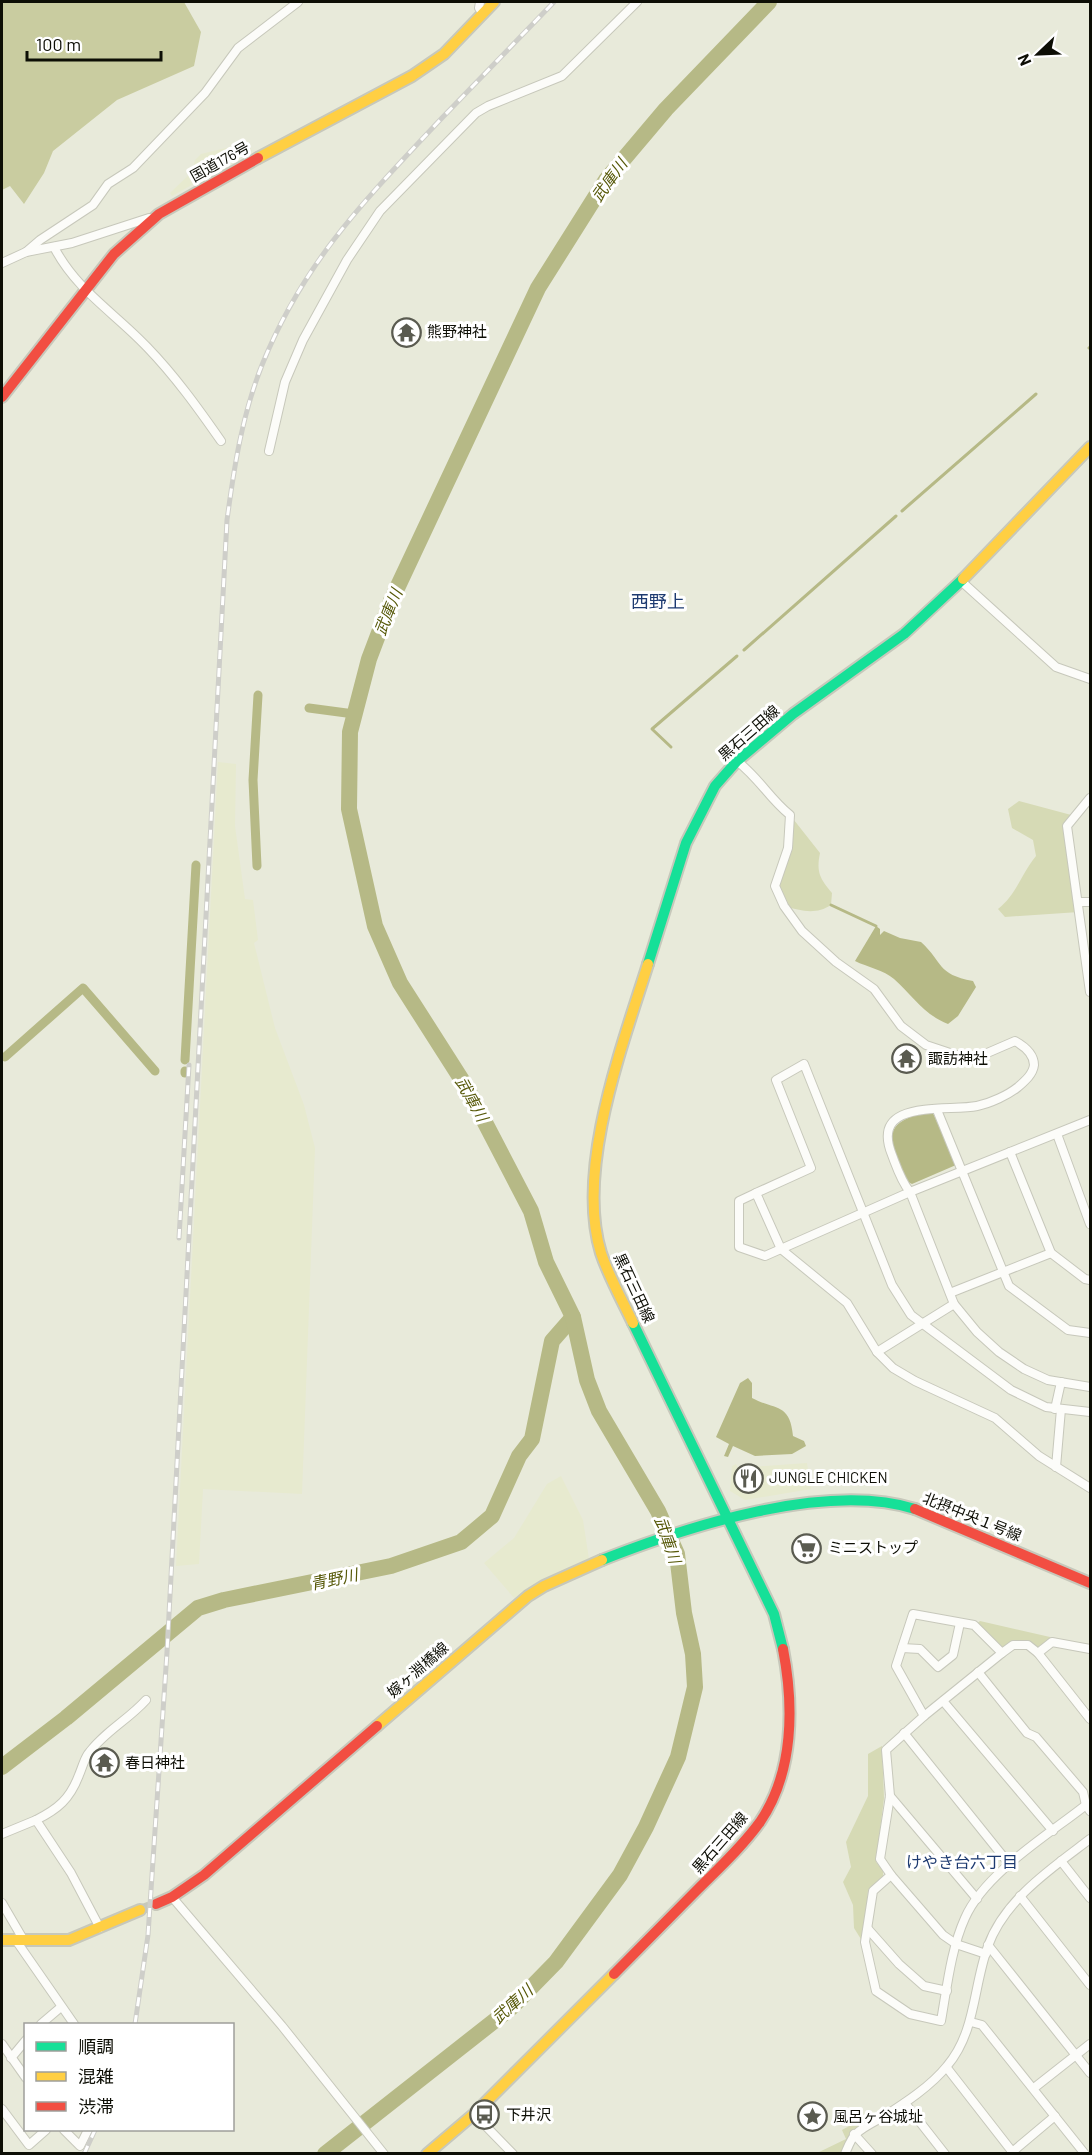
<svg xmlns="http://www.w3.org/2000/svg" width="1092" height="2155" font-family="Barlow,'Noto Sans JP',sans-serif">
<rect width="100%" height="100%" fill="#e8eada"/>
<g fill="#e7eacf">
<path d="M247,143L252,151L172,196L170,193L192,172L195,160L201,154Z"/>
<path d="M218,762L236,764L235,826L245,899L253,900L258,940L254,943L275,1028L304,1105L315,1148L302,1494L203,1489L199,1564L176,1566Z"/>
<path d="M807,1463L811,1489L745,1500L730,1491L732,1466L736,1464L738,1468Z"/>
<path d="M561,1476L583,1520L589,1559L541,1581L514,1598L484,1563L514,1538L547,1484Z"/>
</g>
<g fill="#d6dab5">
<path d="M1019,801L1075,816L1067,826L1079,912L1005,917L998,909C1017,894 1021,874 1036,856L1033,840L1012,828L1008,809Z"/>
<path d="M790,815L820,853C816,872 820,879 832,893L831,905C816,915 801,911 784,906L777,879L788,848Z"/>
<path d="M980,1621L1050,1637L1051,1640L1039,1650L1029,1643L1002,1650L976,1624Z"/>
<path d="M882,1746L884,1798L876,1862L883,1871V1878L868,1890L864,1944L854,1928L853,1905L843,1882L851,1867L846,1842L868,1796V1754Z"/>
<path d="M858,2121L872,2124L854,2134L845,2153L815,2154L846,2139L842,2130Z"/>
</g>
<path fill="#c9cca0" d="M2,2H184L201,32L194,66L117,100L53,151L44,173L24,204L10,186L2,190Z"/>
<g fill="#b6b986">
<path d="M876,926L880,929V935L884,931L900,938L921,942C944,963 936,974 973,981L976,987L958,1016L948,1024C923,1014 913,996 894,979C884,970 867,967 855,961Z"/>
<path d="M924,1113H933L956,1165L912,1184L906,1181C892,1147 876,1124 924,1113Z"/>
<path d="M748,1378L752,1383V1398C774,1410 790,1402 793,1436L804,1441L806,1446L792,1454L755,1456L733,1446L728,1457L724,1456L729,1444L716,1437L740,1383Z"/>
</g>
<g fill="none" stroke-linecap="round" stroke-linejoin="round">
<g stroke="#b6b986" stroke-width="3">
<path d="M1089,348L1090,347"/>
<path d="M902,511L1036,394"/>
<path d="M744,650L896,516"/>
<path d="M671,747L652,729L737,656"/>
<path d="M831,905L876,926"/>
</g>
<g stroke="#b6b986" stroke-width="9">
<path d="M309,708L354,714"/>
<path d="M257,866L253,780L258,695"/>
<path d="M5,1057L83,988L155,1071"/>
<path d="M185,1060L196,865"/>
<path d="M185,1073V1071"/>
</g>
<g stroke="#b6b986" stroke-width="16">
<path d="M2,1767L66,1718L198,1608L224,1600L391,1566L461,1542L492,1516L519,1456L532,1439L552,1341L573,1317"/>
<path d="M325,2154L512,2007L556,1962L620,1875L646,1827L678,1757L695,1687L693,1654L684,1613L677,1554L658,1511L599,1411L587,1380L573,1317L546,1262L531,1211L467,1088L400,983L375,926L349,809L350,732L369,659L391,601L538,288L606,180L666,109L769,2"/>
</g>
<path stroke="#c7c9ba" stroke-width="10" stroke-dasharray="10 5" stroke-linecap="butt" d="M140,1910L156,1904"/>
<defs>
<g id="street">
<path d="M480,2L479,8L483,14"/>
<path d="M54,247C76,290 115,313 147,347C175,376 198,408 221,441"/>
<path d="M26,252L40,240L93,205L108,184L133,168L205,93L238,48L298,2"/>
<path d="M2,263L26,252L72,243L149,218"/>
<path d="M269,451L285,382L303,340L347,260L380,211L476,113L488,106L562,76L637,2"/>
<path d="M961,581L1056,667L1090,679"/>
<path d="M737,761C760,779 769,798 790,815L788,848L775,886L784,906L802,931L836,962L874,989L901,1026L926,1045L971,1060L1015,1041C1024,1046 1034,1053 1034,1065C1033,1074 1025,1081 1018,1087C1008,1095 991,1103 977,1106C946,1112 869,1098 892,1155C897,1168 901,1181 910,1192L765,1256L739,1247V1201L756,1193"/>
<path d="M1090,798L1067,826L1090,992"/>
<path d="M1078,902H1090"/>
<path d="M937,1110L1009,1286L1068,1330L1090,1333"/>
<path d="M1090,1120L910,1192L954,1304L977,1332L999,1352L1024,1369L1048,1380L1090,1387"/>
<path d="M1057,1134L1090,1224"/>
<path d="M1010,1152L1051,1253L1085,1279L1090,1280"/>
<path d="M950,1293L1051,1253"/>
<path d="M877,1352L954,1304"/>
<path d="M1055,1409L1061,1382"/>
<path d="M1090,1412L1046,1407L1011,1390L911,1315L892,1285L804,1064L776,1080L811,1168L756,1193L781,1249L847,1303L877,1352L893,1368L915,1381L995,1418L1039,1456L1090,1488"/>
<path d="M1056,1467L1061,1409"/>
<path d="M902,1648L920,1649L938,1667L953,1655L960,1623"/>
<path d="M1038,1653L1090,1719"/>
<path d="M978,1672L1027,1733L1036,1737L1083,1792L1086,1805L1090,1811"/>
<path d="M943,1701L1053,1831"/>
<path d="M924,1716L1002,1653"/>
<path d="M904,1733L1010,1865"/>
<path d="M890,1796L977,1899"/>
<path d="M1086,1805C1048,1835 985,1873 965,1918C951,1949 947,1987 941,2021L910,2014L876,1991L865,1942L873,1891L891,1875L880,1859L890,1796L886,1750L924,1716L896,1666L913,1614L974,1625L1002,1653L1013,1645H1028L1038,1653L1052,1642L1090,1649"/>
<path d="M36,1820C58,1809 70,1799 79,1775C82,1768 84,1760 88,1754C104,1732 128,1720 146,1700"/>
<path d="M2,1834L36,1820L71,1873L100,1928"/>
<path d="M1061,1861L1090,1898"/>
<path d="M891,1875L943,1935L956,1944L986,1954"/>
<path d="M1020,1896L1090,1985"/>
<path d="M172,1897L282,2026L384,2154"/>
<path d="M2,1903L23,1939"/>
<path d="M868,1929L899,1964L924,1986L947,1991"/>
<path d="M15,1939L74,2024"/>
<path d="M988,1945L1090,2073"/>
<path d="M971,2022L982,2025L1085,2154"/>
<path d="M41,2024L61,2007"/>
<path d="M2,2044L26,2078"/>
<path d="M11,2058L26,2040"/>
<path d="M947,2068L1014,2154"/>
<path d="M1034,2088L1090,2044"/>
<path d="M905,2103L945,2154"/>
<path d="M2,2109L29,2145L46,2130"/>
<path d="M474,2114L513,2154"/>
<path d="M64,2130L80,2146L88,2130"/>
<path d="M854,2134L872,2154"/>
<path d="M1011,2153L1055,2116"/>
<path d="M845,2154C848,2147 851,2138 856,2134C863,2127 874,2122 883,2117C905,2103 931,2086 947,2066C976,2032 973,1987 988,1946C1005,1899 1052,1868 1090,1839"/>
</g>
<g id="fast">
<path d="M648,964L686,843L715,786L737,761L793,714L904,634L963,579"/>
<path d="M633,1323L774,1614L783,1649"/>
<path d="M602,1560C686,1527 826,1481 915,1509"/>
</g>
<g id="slow">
<path d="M258,158L412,76L444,54L494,2"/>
<path d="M963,579L1090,447"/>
<path d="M633,1323C622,1300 609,1277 601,1253C575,1169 623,1044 648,964"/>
<path d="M377,1726L528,1596L544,1586L602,1560"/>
<path d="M2,1940H69L140,1910"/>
<path d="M427,2154L474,2114L614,1974"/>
</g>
<g id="jam">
<path d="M2,397L114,254L159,214L258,158"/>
<path d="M915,1509L1090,1583"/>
<path d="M156,1904L172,1897L204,1875L377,1726"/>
<path d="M614,1974C642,1946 670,1917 698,1889C719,1868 742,1847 760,1822C794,1772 794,1706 783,1649"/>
</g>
</defs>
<use href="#street" stroke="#c7c8bb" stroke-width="10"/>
<use href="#fast" stroke="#c7c8bb" stroke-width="14"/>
<use href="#slow" stroke="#c7c8bb" stroke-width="14"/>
<use href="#jam" stroke="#c7c8bb" stroke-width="14"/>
<use href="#street" stroke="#fcfcf9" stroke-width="8"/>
<use href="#fast" stroke="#16e098" stroke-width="10"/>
<use href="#slow" stroke="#ffcf43" stroke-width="10"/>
<use href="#jam" stroke="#f24e42" stroke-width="10"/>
<defs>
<g id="rail">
<path d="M179,1238L189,1065"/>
<path d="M135,2024L148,1935L167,1652L227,520C234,468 242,415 262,365C304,261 365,200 440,120C478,81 516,41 554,2"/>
<path d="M84,2154L95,2130"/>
</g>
</defs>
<use href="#rail" stroke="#cecec9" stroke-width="5"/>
<use href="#rail" stroke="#fff" stroke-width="3" stroke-dasharray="9" stroke-linecap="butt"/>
</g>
<defs>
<symbol id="temple-ring" viewBox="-11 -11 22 22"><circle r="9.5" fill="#fff" stroke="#5a5b50" stroke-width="1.5"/><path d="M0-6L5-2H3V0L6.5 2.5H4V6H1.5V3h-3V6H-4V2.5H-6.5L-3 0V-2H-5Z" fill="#5a5b50"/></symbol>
<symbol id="restaurant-ring" viewBox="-11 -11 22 22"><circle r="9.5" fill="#fff" stroke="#5a5b50" stroke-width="1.5"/><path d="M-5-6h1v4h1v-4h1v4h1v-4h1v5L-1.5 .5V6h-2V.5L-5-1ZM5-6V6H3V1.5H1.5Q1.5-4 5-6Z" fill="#5a5b50"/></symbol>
<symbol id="supermarket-ring" viewBox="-11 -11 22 22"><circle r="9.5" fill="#fff" stroke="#5a5b50" stroke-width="1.5"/><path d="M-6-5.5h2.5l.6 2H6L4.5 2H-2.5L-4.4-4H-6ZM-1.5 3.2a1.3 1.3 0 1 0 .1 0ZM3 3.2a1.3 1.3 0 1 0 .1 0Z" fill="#5a5b50"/></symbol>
<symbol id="bus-ring" viewBox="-11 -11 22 22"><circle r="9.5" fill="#fff" stroke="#5a5b50" stroke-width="1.5"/><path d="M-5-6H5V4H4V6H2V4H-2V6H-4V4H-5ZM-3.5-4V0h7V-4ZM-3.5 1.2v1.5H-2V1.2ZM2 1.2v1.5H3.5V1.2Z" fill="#5a5b50"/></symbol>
<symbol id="sight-ring" viewBox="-11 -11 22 22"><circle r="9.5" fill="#fff" stroke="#5a5b50" stroke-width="1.5"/><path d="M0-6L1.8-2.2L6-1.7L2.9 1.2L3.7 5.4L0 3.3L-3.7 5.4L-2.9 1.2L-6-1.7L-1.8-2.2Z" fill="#5a5b50"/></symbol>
</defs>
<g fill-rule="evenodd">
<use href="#temple-ring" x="390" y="316" width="33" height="33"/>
<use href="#temple-ring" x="890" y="1042" width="33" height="33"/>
<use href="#restaurant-ring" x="732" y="1462" width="33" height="33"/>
<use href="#supermarket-ring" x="790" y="1532" width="33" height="33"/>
<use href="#temple-ring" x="88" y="1746" width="33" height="33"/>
<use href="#bus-ring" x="468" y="2098" width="33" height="33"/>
<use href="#sight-ring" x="796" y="2100" width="33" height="33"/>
</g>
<g text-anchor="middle" stroke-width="6" stroke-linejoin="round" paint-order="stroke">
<g font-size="15" fill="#0d0e05" stroke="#fff">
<text transform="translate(220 162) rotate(-29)" y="5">国道176号</text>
<text transform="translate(749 733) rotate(-41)" y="5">黒石三田線</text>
<text transform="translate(634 1288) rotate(65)" y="5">黒石三田線</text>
<text transform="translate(972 1517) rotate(22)" y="5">北摂中央１号線</text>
<text transform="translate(418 1670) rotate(-41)" y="5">嫁ヶ淵橋線</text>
<text transform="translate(720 1843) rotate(-49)" y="5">黒石三田線</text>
</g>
<g font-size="15" fill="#0d0e05" stroke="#fff" text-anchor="start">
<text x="427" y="337">熊野神社</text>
<text x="928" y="1064">諏訪神社</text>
<text x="769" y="1483">JUNGLE CHICKEN</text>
<text x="828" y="1553">ミニストップ</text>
<text x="125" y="1768">春日神社</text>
<text x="506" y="2120">下井沢</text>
<text x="833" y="2122">風呂ヶ谷城址</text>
</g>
<g font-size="16" font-style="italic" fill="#575909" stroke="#fff">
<text transform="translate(609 180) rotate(-54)" y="6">武庫川</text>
<text transform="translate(388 612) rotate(-68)" y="6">武庫川</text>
<text transform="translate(472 1099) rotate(61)" y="6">武庫川</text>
<text transform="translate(668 1540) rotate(71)" y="6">武庫川</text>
<text transform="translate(334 1579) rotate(-12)" y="6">青野川</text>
<text transform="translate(512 2004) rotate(-42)" y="6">武庫川</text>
</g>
<g font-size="16" fill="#1d3a70" stroke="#fff">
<text x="962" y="1868">けやき台六丁目</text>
</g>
<g font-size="18" fill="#1d3a70" stroke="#fff">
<text x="658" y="608">西野上</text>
</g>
</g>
<rect width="1092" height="2155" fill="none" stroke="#0d0e05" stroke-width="6"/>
<rect x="24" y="2023" width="210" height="108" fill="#ffffff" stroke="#9e9f9b" stroke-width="1.5"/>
<rect x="36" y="2042" width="30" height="9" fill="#16e098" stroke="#9e9f9b" stroke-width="1.5"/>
<text x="78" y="2053" font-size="18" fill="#0d0e05">順調</text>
<rect x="36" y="2072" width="30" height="9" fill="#ffcf43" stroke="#9e9f9b" stroke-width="1.5"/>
<text x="78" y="2083" font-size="18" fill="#0d0e05">混雑</text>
<rect x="36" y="2102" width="30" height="9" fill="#f24e42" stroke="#9e9f9b" stroke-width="1.5"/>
<text x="78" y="2113" font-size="18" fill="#0d0e05">渋滞</text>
<g transform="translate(1038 54) rotate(247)" stroke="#ffffff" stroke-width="4.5" paint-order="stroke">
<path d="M0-4.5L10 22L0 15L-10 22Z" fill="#0d0e05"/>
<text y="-9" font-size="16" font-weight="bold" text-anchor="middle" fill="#0d0e05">N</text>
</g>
<path d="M27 51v9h134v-9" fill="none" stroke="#0d0e05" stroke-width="3"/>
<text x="36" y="51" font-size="18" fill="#0d0e05" stroke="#ffffff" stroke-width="4.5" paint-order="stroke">100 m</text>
</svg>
